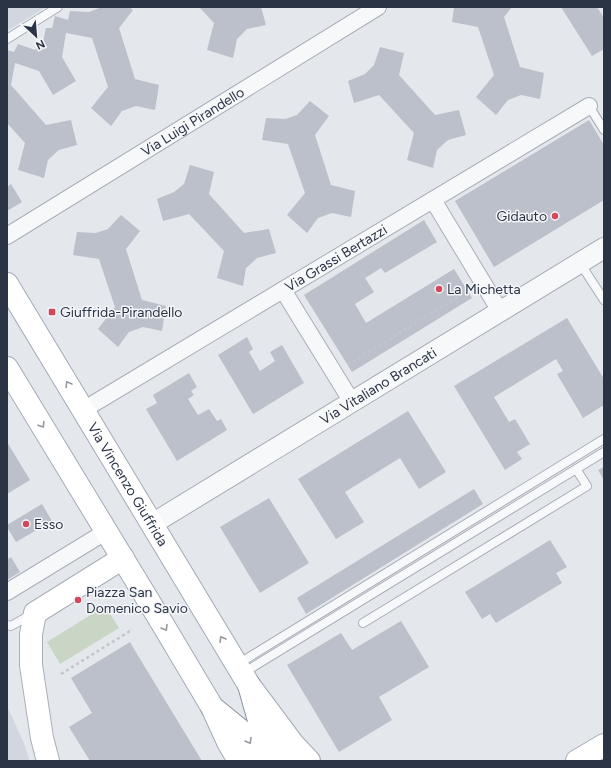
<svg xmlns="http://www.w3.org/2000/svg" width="611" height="768" font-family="Figtree,sans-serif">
<rect width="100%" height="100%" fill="#e4e7ec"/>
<g fill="#d2d6de">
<path d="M7,7H46L7,31Z"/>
<path d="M7,706L23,741L30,761H7Z"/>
</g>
<path fill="#c9d6c5" d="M105,606L119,628L60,664L47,642Z"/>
<g fill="#bbc0ca">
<path d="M102,7H129L133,10L119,28L135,79L159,85L155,110L136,106L122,111L111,126L91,108L108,87L92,38L66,33L62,57L76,81L53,95L39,71L15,63L11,85L46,125L71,120L77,145L59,150L48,160L44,178L18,170L25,143L7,123V50L14,52L18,44L35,50L42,46L46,28H52L55,16L68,20L70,11L89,12Z"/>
<path d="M199,7H261L266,25L247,29L237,39L233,58L207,50L214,23Z"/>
<path d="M454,7H512L504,17L520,67L544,73L540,99L521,95L508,100L496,115L476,97L494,75L478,27L452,22Z"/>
<path d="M561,7H597L604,18V49L592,56Z"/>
<path d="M380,47L404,53L399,75L435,115L459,110L466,135L448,140L437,150L433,168L407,160L414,133L379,95L354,103L348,81L365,74L374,65Z"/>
<path d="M310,101L329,116L315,135L331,185L355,191L351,217L332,213L318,218L307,233L287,215L305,193L288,144L262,140L266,118L285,119L297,115Z"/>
<path d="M589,120L604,145V200L494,267L455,201Z"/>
<path d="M190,165L214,172L209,194L244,233L269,229L276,253L257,258L246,268L243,286L217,278L224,251L189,214L163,221L157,199L174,192L184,184Z"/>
<path d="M11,184L22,202L7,211V187Z"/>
<path d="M121,215L140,231L126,249L142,300L166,306L162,331L143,327L129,332L118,347L98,329L115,307L99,259L73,255L77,232L96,233L108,229Z"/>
<path d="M424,220L437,242L385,273L381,268L365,278L374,292L355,304L366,323L454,269L472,298L352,372L304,295Z"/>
<path d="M567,318L604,379V405L583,418L557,374L563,371L556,359L494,397L509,422L515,419L530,444L517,452L522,459L505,470L454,386Z"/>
<path d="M247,337L253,349L249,352L260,371L275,361L270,352L282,345L304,383L253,414L218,355Z"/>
<path d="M189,373L197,387L191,391L194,395L188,399L198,415L209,409L217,421L221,419L227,430L177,461L146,409L157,403L153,395Z"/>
<path d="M408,411L446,472L419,489L400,458L345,492L364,522L336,539L298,479Z"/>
<path d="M7,442L30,480L7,494Z"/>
<path d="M604,467V480L598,470Z"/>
<path d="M474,489L483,504L306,614L297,598Z"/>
<path d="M269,498L309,563L260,593L220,527Z"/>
<path d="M42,504L52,521L16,542L7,527V525Z"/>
<path d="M550,540L567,567L556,573L562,583L496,623L490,614L482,619L465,592Z"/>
<path d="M11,557L20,572L7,580V560Z"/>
<path d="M401,621L429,667L379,697L392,720L339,752L287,665L341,633L352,650Z"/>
<path d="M130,642L137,654L202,761H90L69,727L92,713L71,678Z"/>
</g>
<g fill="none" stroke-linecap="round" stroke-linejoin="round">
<defs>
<g id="service">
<path d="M7,39L58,7"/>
<path d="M589,106L604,130"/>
<path d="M580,263L604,300"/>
<path d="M363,623L587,486L576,469"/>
<path d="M7,625L11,626L32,614"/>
<path d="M238,664L604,439"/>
<path d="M243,673L604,452"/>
</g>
<g id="minor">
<path d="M433,200L500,311"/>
<path id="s1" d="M7,236L378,7"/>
<path d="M283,290L352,402"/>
<path id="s2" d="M83,410L589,106"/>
<path d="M7,592L107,531"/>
</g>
<g id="tertiary">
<path id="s3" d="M152,524L604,248"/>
</g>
<g id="secondary">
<path d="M48,761L42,738L31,665V634L35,613L123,558"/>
<path d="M577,761L604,745"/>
</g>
<g id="primary">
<path id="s4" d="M7,284L249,685L293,744L309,761"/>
<path d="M7,368L162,623L212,707L228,742L239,761"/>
</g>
<g id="motorway">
<path d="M249,685L260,724L282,761"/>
<path d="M212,707L245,734L261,761"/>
</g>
</defs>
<use href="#service" stroke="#a9aeb7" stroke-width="10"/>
<use href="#minor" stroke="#a9aeb7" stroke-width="18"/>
<use href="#tertiary" stroke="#a9aeb7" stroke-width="22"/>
<use href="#secondary" stroke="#a9aeb7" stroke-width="24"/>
<use href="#primary" stroke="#a3abb8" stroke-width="24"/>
<use href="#motorway" stroke="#8b94a3" stroke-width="24"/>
<g stroke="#c2c5cb" stroke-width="2.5" stroke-dasharray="3 3" stroke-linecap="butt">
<path d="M348,365L467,291"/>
<path d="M61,674L130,631"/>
</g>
<use href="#service" stroke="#f7f8fa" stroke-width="8"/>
<use href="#minor" stroke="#f7f8fa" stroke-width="16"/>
<use href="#tertiary" stroke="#f7f8fa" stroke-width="20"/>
<use href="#secondary" stroke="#fff" stroke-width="22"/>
<use href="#primary" stroke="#fff" stroke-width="22"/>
<use href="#motorway" stroke="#fff" stroke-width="22"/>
</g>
<defs><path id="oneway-chevron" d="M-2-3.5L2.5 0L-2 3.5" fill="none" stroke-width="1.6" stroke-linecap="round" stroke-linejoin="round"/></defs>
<g stroke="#959aa2">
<use href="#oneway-chevron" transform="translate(68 384) rotate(-121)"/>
<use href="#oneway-chevron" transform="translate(42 425) rotate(58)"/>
<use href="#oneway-chevron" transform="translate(165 628) rotate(59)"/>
<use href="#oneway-chevron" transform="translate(222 639) rotate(-121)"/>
<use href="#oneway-chevron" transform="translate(249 741) rotate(59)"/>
</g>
<g fill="#d1495b" stroke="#f4f6f9" stroke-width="1.5">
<circle cx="555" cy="216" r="4"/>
<circle cx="439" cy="289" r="4"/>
<rect x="48" y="308" width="8" height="8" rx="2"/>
<circle cx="26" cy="524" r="4"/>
<circle cx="78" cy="600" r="4"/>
</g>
<g text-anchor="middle" stroke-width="3" stroke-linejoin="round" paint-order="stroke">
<g font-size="14" fill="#2b3445" stroke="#f4f6f9">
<text dy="5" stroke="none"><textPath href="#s1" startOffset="218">Via Luigi Pirandello</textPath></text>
<text dy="5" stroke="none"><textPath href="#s2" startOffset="295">Via Grassi Bertazzi</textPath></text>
<text dy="5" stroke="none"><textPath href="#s3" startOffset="265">Via Vitaliano Brancati</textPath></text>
<text dy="5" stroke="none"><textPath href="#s4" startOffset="234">Via Vincenzo Giuffrida</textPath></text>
</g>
<g font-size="14" fill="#2b3445" stroke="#f4f6f9" text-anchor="start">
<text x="547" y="221" text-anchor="end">Gidauto</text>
<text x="447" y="294">La Michetta</text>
<text x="60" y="317">Giuffrida-Pirandello</text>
<text x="34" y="529">Esso</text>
<text x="86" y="597">Piazza San<tspan x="86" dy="16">Domenico Savio</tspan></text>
</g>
</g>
<rect width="611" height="768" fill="none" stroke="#2b3445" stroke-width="16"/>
<g transform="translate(36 36) rotate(154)" stroke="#f4f6f9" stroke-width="3" paint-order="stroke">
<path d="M0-3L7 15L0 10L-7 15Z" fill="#2b3445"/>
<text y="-6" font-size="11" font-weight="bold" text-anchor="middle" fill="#2b3445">N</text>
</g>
</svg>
